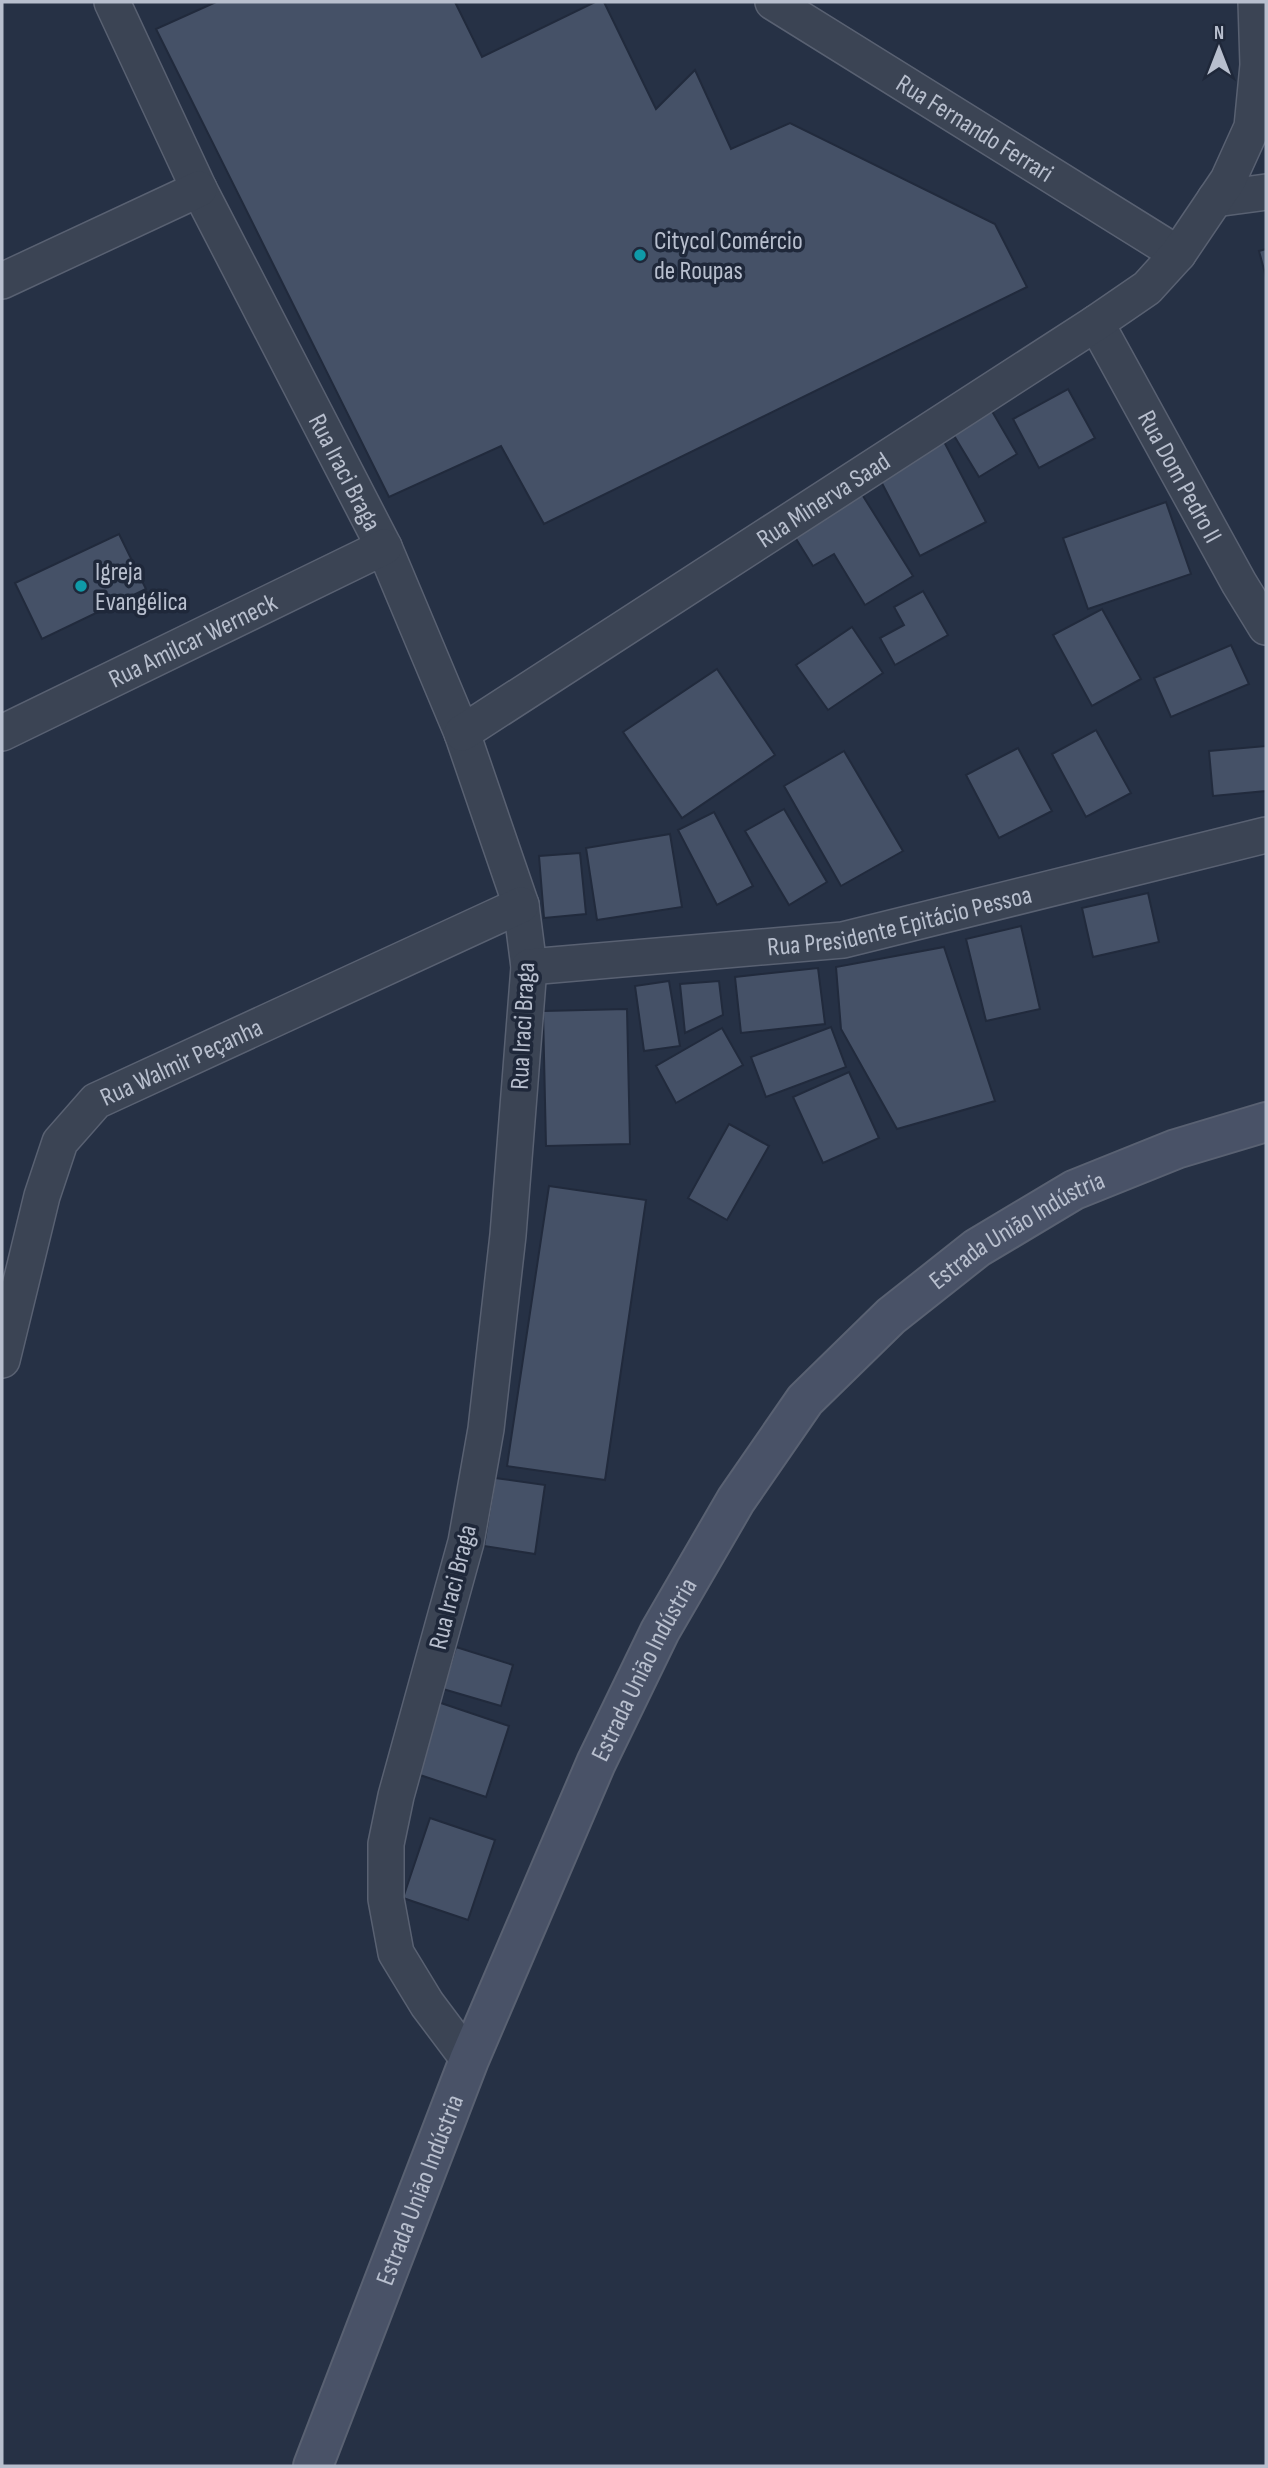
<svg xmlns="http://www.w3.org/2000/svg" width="1268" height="2468" font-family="'Sofia Sans Condensed',sans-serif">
<rect width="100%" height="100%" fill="#263145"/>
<g fill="#455167" stroke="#212a3c" stroke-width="2">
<path d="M216,2H455L482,57L595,2H604L656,109L695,70L731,149L790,123L995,224L1027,287L544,524L501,446L389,497L156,29Z"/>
<path d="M1266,249V277L1259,251Z"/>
<path d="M1068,389L1095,438L1039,468L1013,419Z"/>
<path d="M986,401L1017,454L979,477L947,424Z"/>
<path d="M940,434L986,522L920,556L874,468Z"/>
<path d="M858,488L913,576L865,605L834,554L813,566L790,529Z"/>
<path d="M1166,502L1191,574L1088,609L1063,538Z"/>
<path d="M119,534L146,589L42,639L15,583Z"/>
<path d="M923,591L948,635L895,665L880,638L904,625L894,607Z"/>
<path d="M1102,609L1141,679L1092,706L1053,635Z"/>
<path d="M852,627L883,673L828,710L796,665Z"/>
<path d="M1231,645L1249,684L1171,717L1154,678Z"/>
<path d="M717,669L775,755L682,818L623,732Z"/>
<path d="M1096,730L1131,793L1086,817L1052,754Z"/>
<path d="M1266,746V791L1213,796L1209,751Z"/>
<path d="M1018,748L1052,811L999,838L966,775Z"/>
<path d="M844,751L903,851L841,886L784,786Z"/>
<path d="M784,809L827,882L789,905L745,831Z"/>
<path d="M714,812L753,886L717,905L678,830Z"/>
<path d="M670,834L682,907L597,920L586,848Z"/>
<path d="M580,853L586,914L544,918L539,856Z"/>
<path d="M1148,893L1159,942L1093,957L1082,908Z"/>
<path d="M1021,926L1040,1009L986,1021L966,939Z"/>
<path d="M944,947L995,1101L897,1129L841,1029L836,967Z"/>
<path d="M818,968L825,1024L741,1033L735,977Z"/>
<path d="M669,981L680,1046L644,1051L635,986Z"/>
<path d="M719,981L723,1015L685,1033L680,984Z"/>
<path d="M627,1009L630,1144L546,1146L543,1011Z"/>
<path d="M831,1027L846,1067L766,1097L751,1057Z"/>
<path d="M722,1028L743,1065L676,1103L656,1066Z"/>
<path d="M849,1072L879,1138L823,1163L793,1097Z"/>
<path d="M729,1124L769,1146L727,1220L688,1198Z"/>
<path d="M549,1186L646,1200L605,1480L507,1466Z"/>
<path d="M495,1478L545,1485L535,1554L484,1546Z"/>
<path d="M456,1647L513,1665L501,1706L443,1689Z"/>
<path d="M435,1701L509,1726L486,1797L411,1772Z"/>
<path d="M430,1818L495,1840L468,1920L403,1898Z"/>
</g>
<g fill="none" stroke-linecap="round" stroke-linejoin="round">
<defs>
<g id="minor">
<path id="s1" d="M112,2L199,189L384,547L462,733L521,905L529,967L508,1235L486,1429L466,1542L396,1796L386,1844V1899L396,1953L427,2004L469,2060"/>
<path id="s2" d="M773,2L1178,254"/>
<path d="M1215,199L1266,192"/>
<path d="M2,281L199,189"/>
<path id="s3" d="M1096,323L1239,583L1266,627"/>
<path id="s4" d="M2,733L384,547"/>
<path id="s5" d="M462,733L1096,323L1147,288L1178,254L1228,180L1252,127L1258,65L1256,2"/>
<path id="s6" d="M529,967L843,940L1266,835"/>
<path id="s7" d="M2,1360L42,1196L60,1142L96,1101L521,905"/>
</g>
<g id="secondary">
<path id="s8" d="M313,2466L469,2060L596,1763L660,1631L736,1500L805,1400L891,1316L977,1248L1074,1190L1176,1149L1266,1122"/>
</g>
</defs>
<use href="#minor" stroke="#596172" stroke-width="38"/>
<use href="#secondary" stroke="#596172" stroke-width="42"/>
<use href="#minor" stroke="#3b4454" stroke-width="35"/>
<use href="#secondary" stroke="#495267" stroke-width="38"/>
</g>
<g fill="#0f9aa8" stroke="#1f283a" stroke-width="2.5">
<circle cx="640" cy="255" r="7"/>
<circle cx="81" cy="586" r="7"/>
</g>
<g text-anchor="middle" stroke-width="7" stroke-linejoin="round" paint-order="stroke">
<g font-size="26" fill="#b8bfce" stroke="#1f283a">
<text dy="9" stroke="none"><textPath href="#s2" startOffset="238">Rua Fernando Ferrari</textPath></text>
<text dy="9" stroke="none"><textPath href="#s1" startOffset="525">Rua Iraci Braga</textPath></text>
<text dy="9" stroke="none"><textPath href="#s3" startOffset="175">Rua Dom Pedro II</textPath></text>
<text dy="9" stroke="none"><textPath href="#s5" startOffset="430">Rua Minerva Saad</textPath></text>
<text dy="9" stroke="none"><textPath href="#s4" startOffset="212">Rua Amilcar Werneck</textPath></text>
<text dy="9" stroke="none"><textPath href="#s6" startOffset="374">Rua Presidente Epitácio Pessoa</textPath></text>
<text transform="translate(522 1026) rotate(-87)" y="9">Rua Iraci Braga</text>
<text dy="9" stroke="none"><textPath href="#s7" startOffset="374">Rua Walmir Peçanha</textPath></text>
<text dy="9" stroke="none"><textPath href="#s8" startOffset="1451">Estrada União Indústria</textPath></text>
<text transform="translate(452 1587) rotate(-76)" y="9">Rua Iraci Braga</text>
<text dy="9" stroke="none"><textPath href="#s8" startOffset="863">Estrada União Indústria</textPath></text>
<text dy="9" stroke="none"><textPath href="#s8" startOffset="296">Estrada União Indústria</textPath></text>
</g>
<g font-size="26" fill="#b8bfce" stroke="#1f283a" text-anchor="start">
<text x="654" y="249">Citycol Comércio<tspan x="654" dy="30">de Roupas</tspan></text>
<text x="95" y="580">Igreja<tspan x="95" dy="30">Evangélica</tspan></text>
</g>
</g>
<rect width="1268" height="2468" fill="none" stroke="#b8bfce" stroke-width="7"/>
<g transform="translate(1219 49)" stroke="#1f283a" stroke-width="5" paint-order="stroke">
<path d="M0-5L12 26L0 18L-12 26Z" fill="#b8bfce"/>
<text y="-10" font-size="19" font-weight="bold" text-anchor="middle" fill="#b8bfce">N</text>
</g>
</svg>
